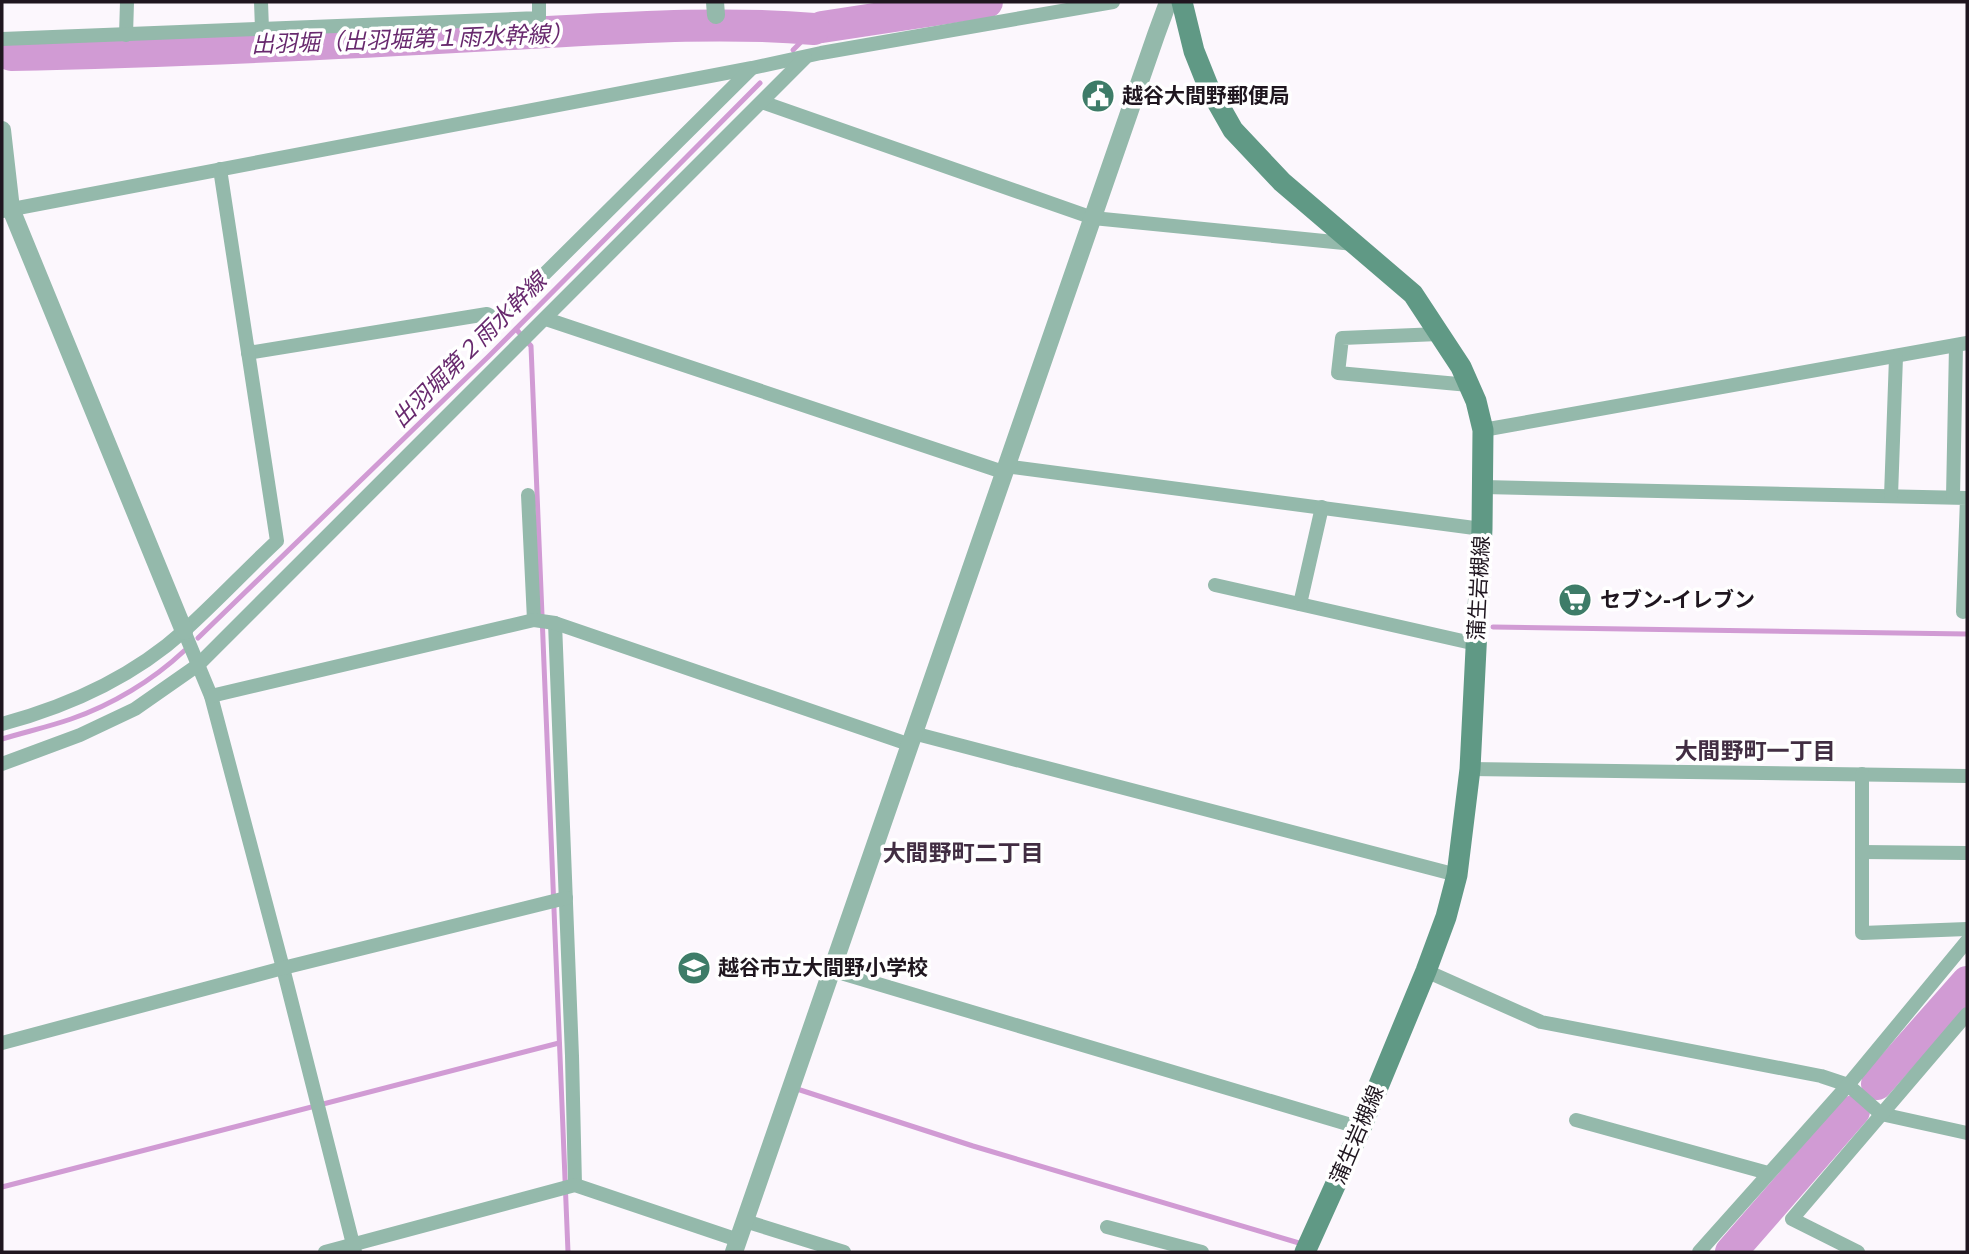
<svg xmlns="http://www.w3.org/2000/svg" width="1969" height="1254" font-family="Signika,'Noto Sans JP',sans-serif">
<rect width="100%" height="100%" fill="#fcf7fd"/>
<g fill="none" stroke-linecap="round" stroke-linejoin="round">
<g stroke="#d19bd4" stroke-width="5">
<path d="M793,50L814,29"/>
<path d="M516,329L531,346L568,1252"/>
<path d="M1493,627L1967,634"/>
<path d="M198,638L489,356L760,83"/>
<path d="M2,739C25,732 48,727 71,719C112,705 153,680 184,651"/>
<path d="M794,1088L973,1146L1299,1243"/>
<path d="M2,1187L559,1043"/>
</g>
<g stroke="#d19bd4" stroke-width="32">
<path d="M822,27L987,2"/>
<path d="M11,55C171,52 331,44 492,35C598,30 707,20 814,29"/>
<path d="M1877,1084L1967,982"/>
<path d="M1731,1252L1854,1111"/>
</g>
<g stroke="#94b9ab" stroke-width="14">
<path d="M261,2L262,29"/>
<path d="M126,35L127,2"/>
<path d="M2,39L539,18V2"/>
<path d="M762,102L1093,218L1354,244"/>
<path d="M2,211L752,68L821,53L1113,2"/>
<path d="M546,319L1003,472"/>
<path d="M1439,334L1342,338L1338,373L1469,385"/>
<path d="M248,353L487,314L498,320L751,69"/>
<path d="M1483,430L1967,343"/>
<path d="M1005,466L1482,529"/>
<path d="M1484,487L1967,498L1963,612"/>
<path d="M528,495L534,620"/>
<path d="M1891,496L1896,357"/>
<path d="M1953,497L1956,346"/>
<path d="M1215,585L1476,644"/>
<path d="M1300,604L1322,507"/>
<path d="M555,623L572,1056L575,1185"/>
<path d="M184,631L211,696L283,968L355,1252"/>
<path d="M211,696L534,620L555,623L908,744"/>
<path d="M2,724C69,706 133,677 185,630C217,601 246,570 277,541L220,169"/>
<path d="M913,733L1457,875"/>
<path d="M2,764L80,735L135,709L198,665L805,58"/>
<path d="M1470,769L1967,776"/>
<path d="M1862,774V933L1967,929"/>
<path d="M1862,852L1967,853"/>
<path d="M831,970L1361,1128"/>
<path d="M1426,971L1541,1022L1821,1076L1848,1085L1881,1114L1967,1133"/>
<path d="M2,1043L283,968L566,898"/>
<path d="M1576,1120L1768,1173"/>
<path d="M745,1221L844,1252"/>
<path d="M1107,1227L1202,1252"/>
<path d="M325,1252L575,1185L738,1240"/>
<path d="M1699,1252L1848,1085L1967,941"/>
<path d="M1858,1252L1792,1219L1967,1014"/>
</g>
<g stroke="#94b9ab" stroke-width="18">
<path d="M715,2L716,15"/>
<path d="M2,130L11,209L184,631"/>
<path d="M734,1252L1156,35L1167,5L1171,2"/>
</g>
<path stroke="#609985" stroke-width="21" d="M1182,2L1194,51L1208,86L1233,130L1282,182L1413,294L1461,367L1476,401L1483,430L1482,529L1470,769L1457,875L1446,917L1426,971L1361,1128L1305,1252"/>
</g>
<defs>
<symbol id="civic-disc" viewBox="-11 -11 22 22"><circle r="9.5" fill="#3e7c68" stroke="#fff"/><path d="M-.6-6.5H3V-4.5H.6V-3L4-1V1h2V6H-6V1h2V-1L-.6-3ZM-1.2 2.5V6h2.4V2.5Z" fill="#fff"/></symbol>
<symbol id="supermarket-disc" viewBox="-11 -11 22 22"><circle r="9.5" fill="#3e7c68" stroke="#fff"/><path d="M-6-5.5h2.5l.6 2H6L4.5 2H-2.5L-4.4-4H-6ZM-1.5 3.2a1.3 1.3 0 1 0 .1 0ZM3 3.2a1.3 1.3 0 1 0 .1 0Z" fill="#fff"/></symbol>
<symbol id="school-disc" viewBox="-11 -11 22 22"><circle r="9.5" fill="#3e7c68" stroke="#fff"/><path d="M0-5L7-2L0 1L-7-2ZM-4 1L0 2.5L4 1V4Q0 6-4 4Z" fill="#fff"/></symbol>
</defs>
<g fill-rule="evenodd">
<use href="#civic-disc" x="1079" y="77" width="38" height="38"/>
<use href="#supermarket-disc" x="1556" y="581" width="38" height="38"/>
<use href="#school-disc" x="675" y="949" width="38" height="38"/>
</g>
<g text-anchor="middle" stroke-width="7" stroke-linejoin="round" paint-order="stroke">
<g font-size="21" font-weight="bold" fill="#1f161f" stroke="#fff" text-anchor="start">
<text x="1122" y="103">越谷大間野郵便局</text>
<text x="1600" y="607">セブン-イレブン</text>
<text x="718" y="975">越谷市立大間野小学校</text>
</g>
<g font-size="21" fill="#1f161f" stroke="#fff">
<text transform="translate(1479 588) rotate(-87)" y="7">蒲生岩槻線</text>
<text transform="translate(1357 1135) rotate(-67)" y="7">蒲生岩槻線</text>
</g>
<g font-size="23" font-style="italic" fill="#68296e" stroke="#fff">
<text transform="translate(412 39) rotate(-2)" y="8">出羽堀（出羽堀第１雨水幹線）</text>
<text transform="translate(469 350) rotate(-45)" y="8">出羽堀第２雨水幹線</text>
</g>
<g font-size="23" font-weight="bold" fill="#412d42" stroke="#fff">
<text x="1755" y="759">大間野町一丁目</text>
<text x="963" y="861">大間野町二丁目</text>
</g>
</g>
<rect width="1969" height="1254" fill="none" stroke="#1f161f" stroke-width="7"/>
</svg>
